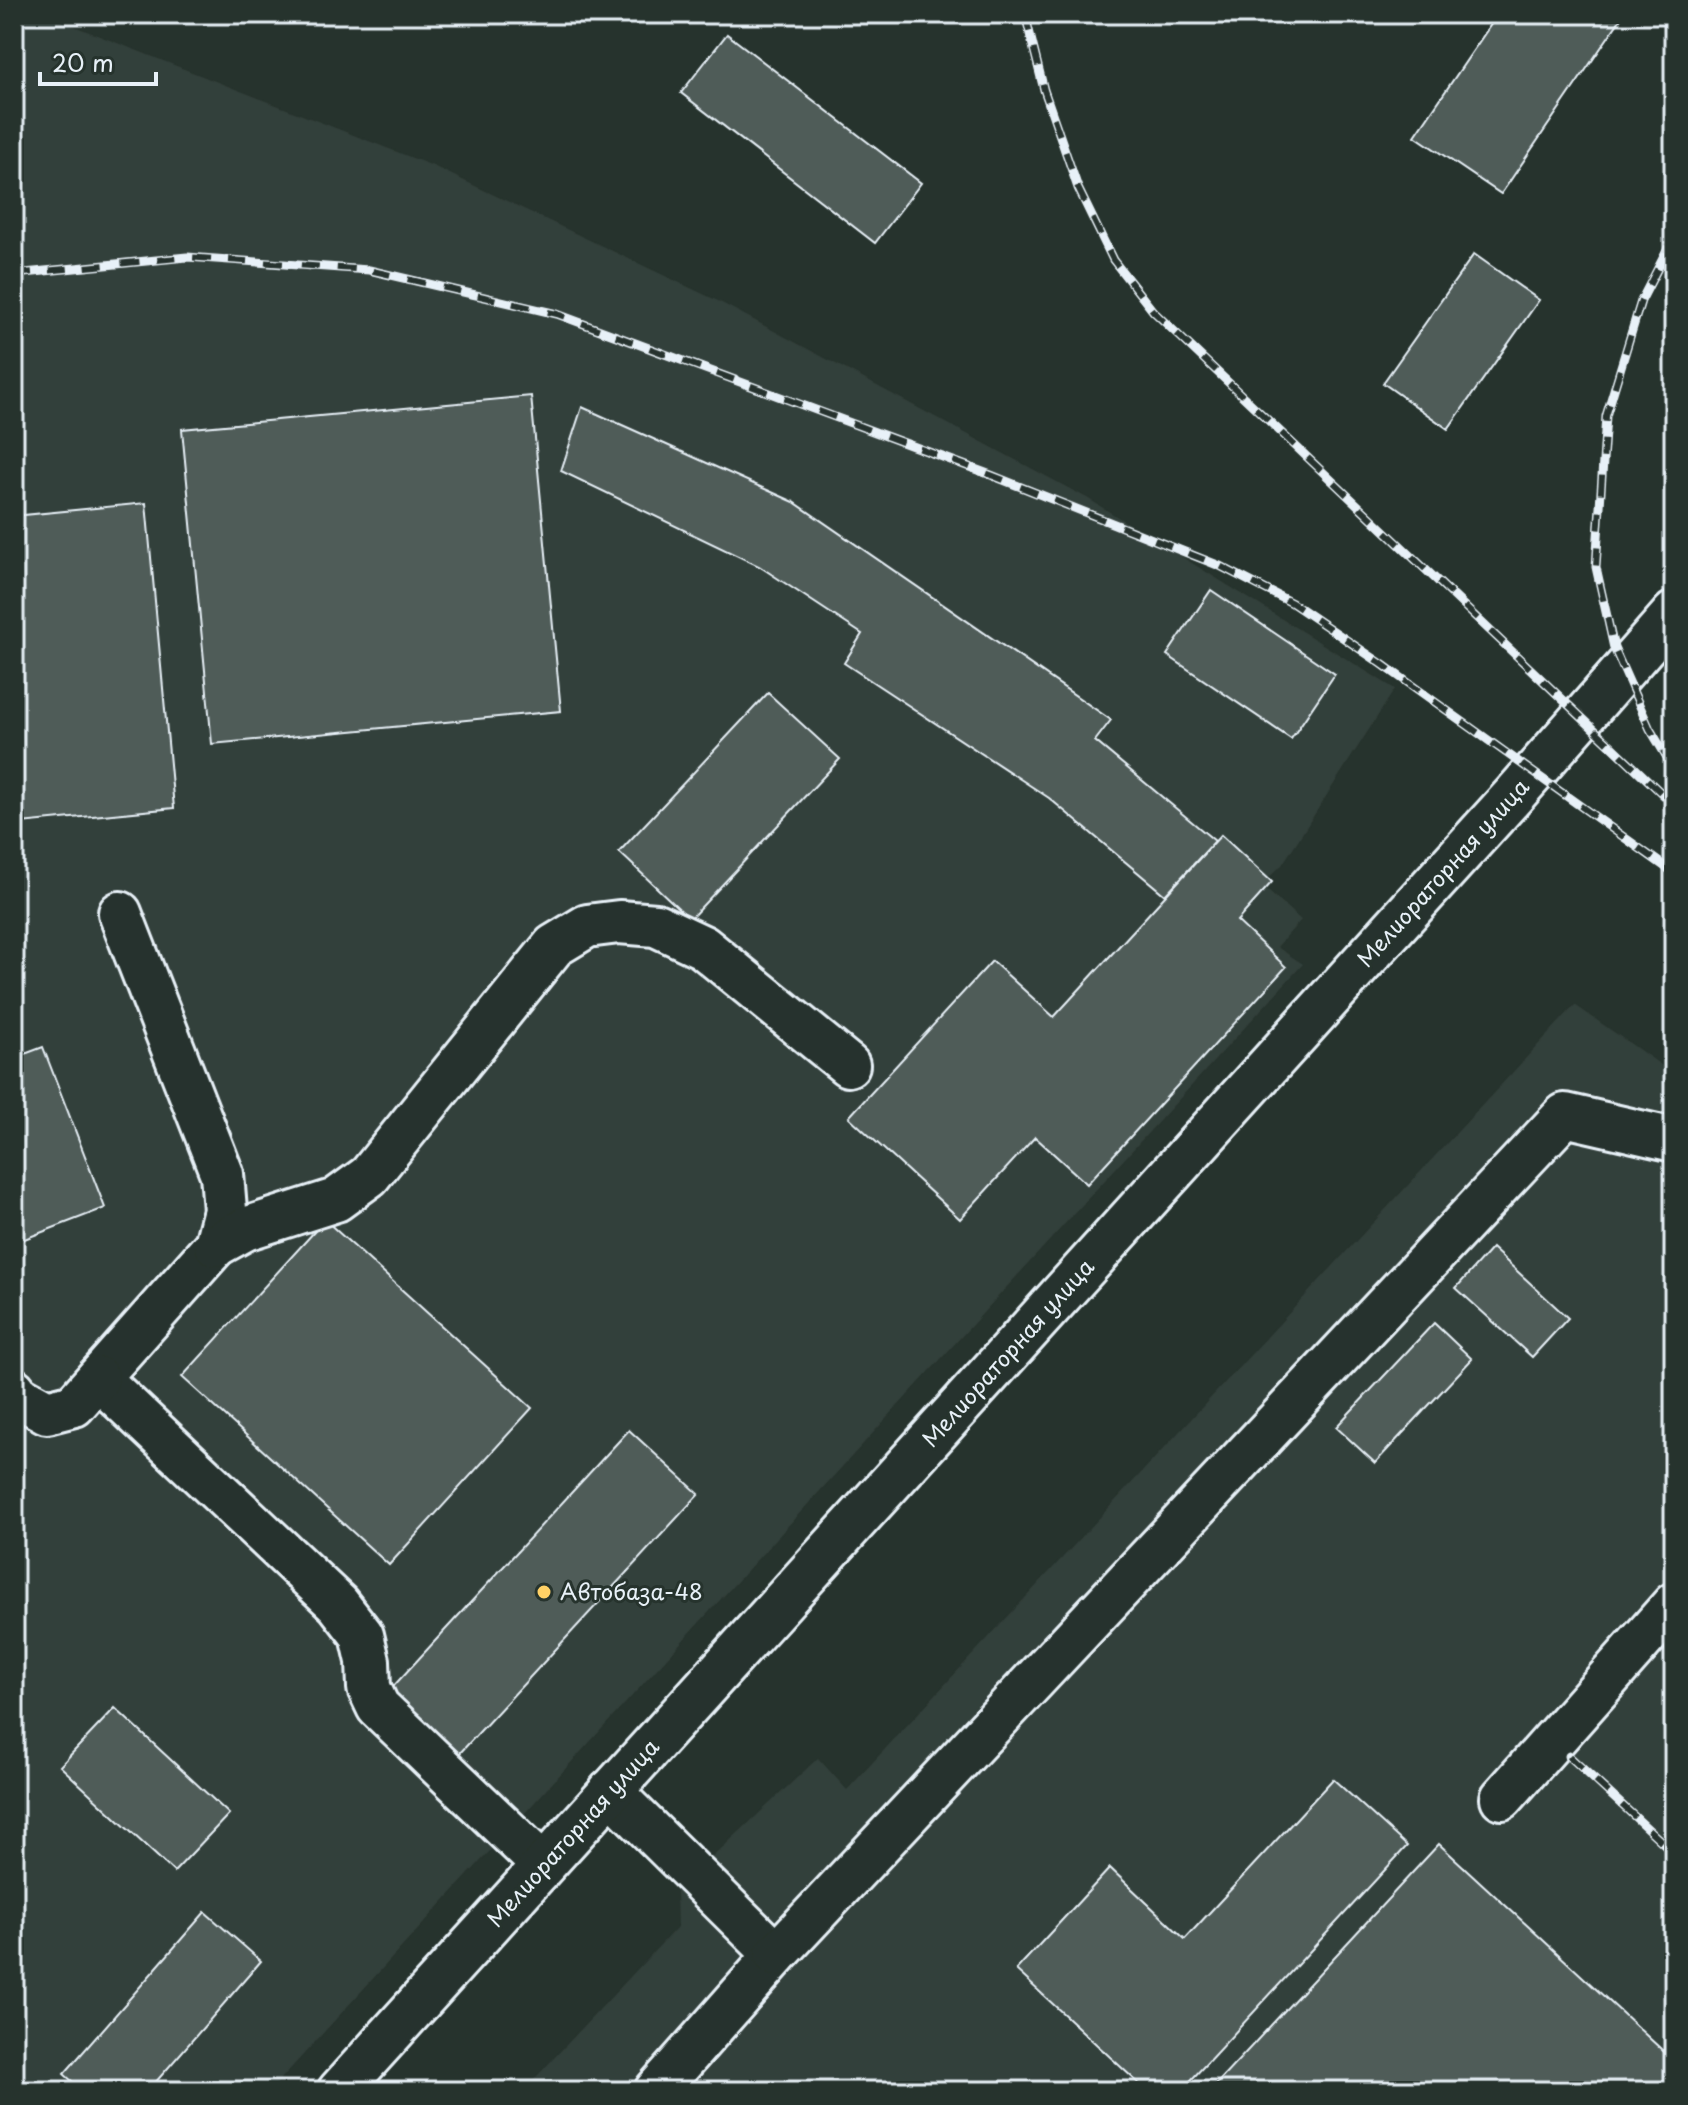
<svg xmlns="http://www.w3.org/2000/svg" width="1688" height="2105" font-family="'Playpen Sans',sans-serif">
<rect width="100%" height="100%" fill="#26332d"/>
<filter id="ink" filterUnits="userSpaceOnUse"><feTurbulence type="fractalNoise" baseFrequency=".0125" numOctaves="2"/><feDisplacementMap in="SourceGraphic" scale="16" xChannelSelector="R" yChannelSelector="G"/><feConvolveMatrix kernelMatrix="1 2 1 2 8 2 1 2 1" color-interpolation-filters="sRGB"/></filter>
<g filter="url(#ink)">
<g fill="#333f3a">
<path d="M14,14H43L433,166L718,301L1087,498L1395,689L1282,865L1261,885L1301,920L1277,947L1303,964L270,2091H14Z"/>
<path d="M1575,1005L1674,1074V2091H523L677,1927L676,1891L818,1758L847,1790Z"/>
</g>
<g fill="#505c59" stroke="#e8f1f8" stroke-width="2">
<path d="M1498,14H1624L1501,194L1415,136Z"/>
<path d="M727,34L921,183L875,243L681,93Z"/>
<path d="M1474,254L1539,300L1448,429L1383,383Z"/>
<path d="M531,396L561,711L212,744L182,429Z"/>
<path d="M582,407L794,502L1111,720L1095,741L1215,841L1165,895L1049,798L844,663L862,634L759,566L561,471Z"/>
<path d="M146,503L174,808L21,823L14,749V516Z"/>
<path d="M1211,590L1335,674L1291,739L1167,655Z"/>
<path d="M768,693L840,759L690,919L619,852Z"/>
<path d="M1221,835L1272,882L1237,921L1286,967L1087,1184L1035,1137L960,1219L849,1117L992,961L1054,1017Z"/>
<path d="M43,1047L105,1208L14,1243V1058Z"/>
<path d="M325,1220L532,1408L389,1565L182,1377Z"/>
<path d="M1492,1248L1568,1318L1532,1357L1456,1288Z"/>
<path d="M1434,1323L1472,1359L1375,1463L1336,1427Z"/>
<path d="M629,1430L699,1494L459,1754L390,1690Z"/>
<path d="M115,1708L229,1814L174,1872L60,1766Z"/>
<path d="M1333,1779L1407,1846L1181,2091H1147L1016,1970L1110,1868L1185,1939Z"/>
<path d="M1439,1844L1674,2061V2091H1210Z"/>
<path d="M205,1912L261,1961L148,2091H83L64,2074Z"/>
</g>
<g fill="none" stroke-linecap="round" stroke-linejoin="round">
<defs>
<g id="minor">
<path d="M120,913L222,1174L225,1210L216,1245L98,1378L338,1604L362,1635L368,1661L369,1688L378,1707L543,1865"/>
<path d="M216,1245L245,1229L336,1200L369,1176L554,946L587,926L619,922L656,925L703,947L848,1065"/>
<path d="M14,1390L18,1396L47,1412L74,1405L98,1378"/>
<path d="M610,1791L776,1955L656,2091"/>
<path d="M1502,1798L1674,1604"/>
<path d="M776,1955L1565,1115L1674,1140"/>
<path d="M339,2091L1514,795L1674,613"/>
</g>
</defs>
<use href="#minor" stroke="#e8f1f8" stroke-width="48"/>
<use href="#minor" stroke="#26332d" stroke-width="42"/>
<defs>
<g id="rail">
<path d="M1025,14L1044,90L1078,188L1113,260L1153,311L1674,805"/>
<path d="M1674,237L1641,301L1606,416L1596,567L1614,648L1650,729L1674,769"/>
<path d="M14,274L187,257L369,270L557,314L991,475L1220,566L1292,603L1382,664L1674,873"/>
<path d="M1569,1756L1674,1853"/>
</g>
</defs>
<use href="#rail" stroke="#e8f1f8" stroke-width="9"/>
<use href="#rail" stroke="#26332d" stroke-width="6" stroke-dasharray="18" stroke-linecap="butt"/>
</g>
</g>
<circle fill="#ffd166" stroke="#26332d" stroke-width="3" cx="544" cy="1592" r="8"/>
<g text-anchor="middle" stroke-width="6" stroke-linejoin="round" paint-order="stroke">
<g font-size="22" fill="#e8f1f8" stroke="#26332d">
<text transform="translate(1443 873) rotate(-48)" y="8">Мелиораторная улица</text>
<text transform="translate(1008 1353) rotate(-48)" y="8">Мелиораторная улица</text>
<text transform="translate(573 1833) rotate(-48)" y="8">Мелиораторная улица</text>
</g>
<g font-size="22" fill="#e8f1f8" stroke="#26332d" text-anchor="start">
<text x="560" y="1600">Автобаза-48</text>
</g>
</g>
<rect width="1688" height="2105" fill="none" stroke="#26332d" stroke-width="48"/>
<rect x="24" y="24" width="1640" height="2057" fill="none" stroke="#e8f1f8" stroke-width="3" filter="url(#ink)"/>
<path d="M40 72v12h116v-12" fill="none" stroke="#e8f1f8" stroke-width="4"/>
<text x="52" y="72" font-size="24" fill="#e8f1f8" stroke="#26332d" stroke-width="6" paint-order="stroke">20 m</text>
</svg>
